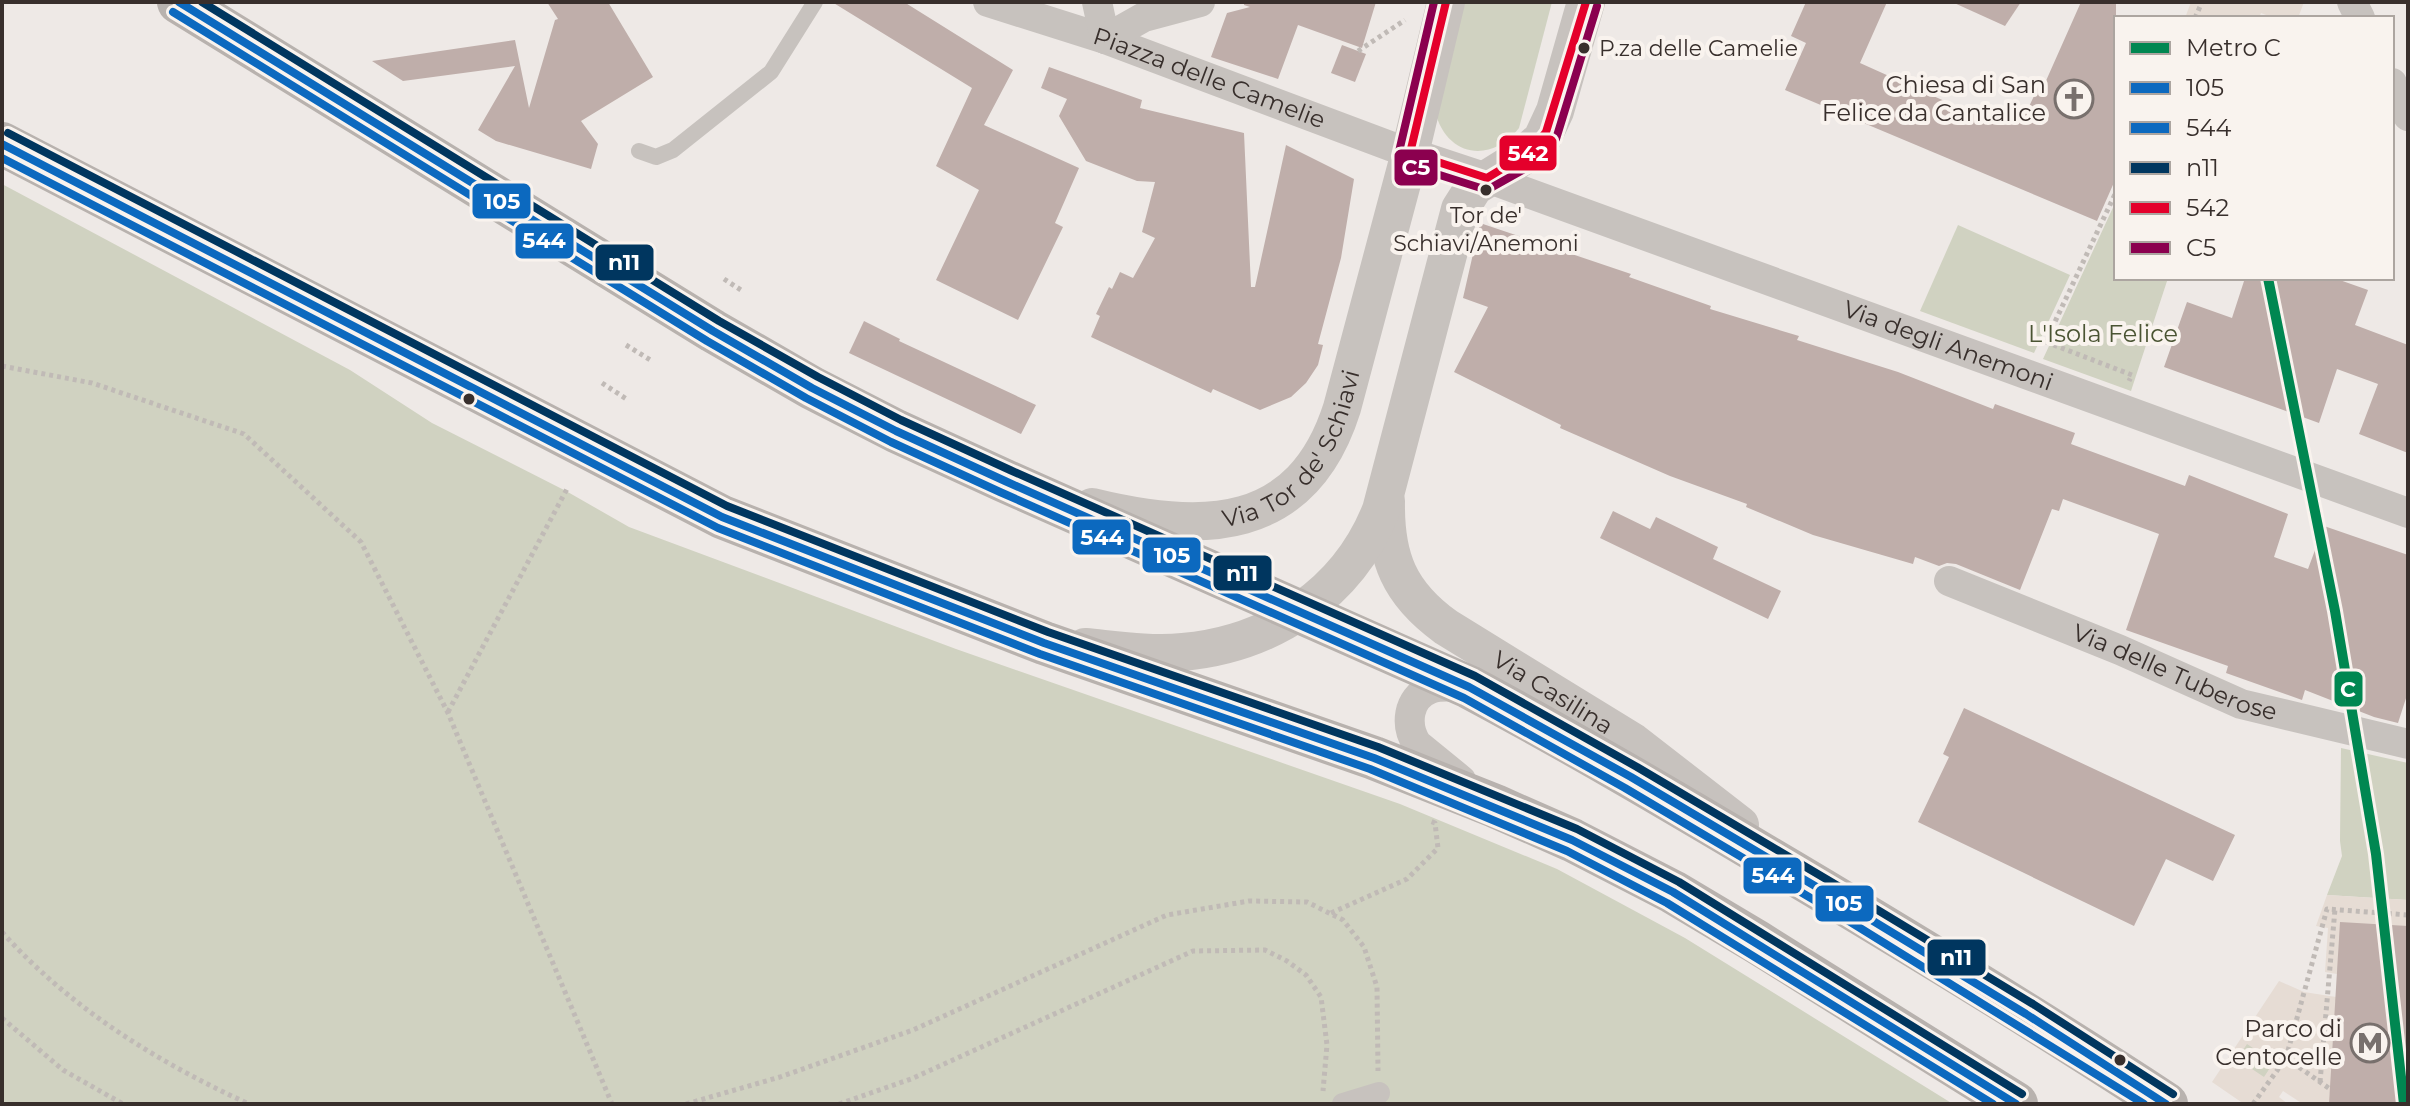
<svg xmlns="http://www.w3.org/2000/svg" width="2410" height="1106" font-family="Montserrat,sans-serif">
<rect width="100%" height="100%" fill="#eee9e6"/>
<g fill="#d0d2c1">
<path d="M1461,2H1552L1519,128C1491,164 1446,157 1435,111Z"/>
<path d="M2,184L350,370L432,423L566,491L629,527L956,649L1400,804L1557,869L1685,938L1953,1104H2Z"/>
<path d="M2116,201V278H2168L2131,391L2043,359Z"/>
<path d="M1958,225L2070,275L2034,353L1920,311Z"/>
<path d="M2341,748L2408,763V900L2327,895L2342,856L2340,841Z"/>
<path d="M2247,1043L2274,1062L2264,1078L2236,1059Z"/>
</g>
<g fill="#e6dcd4" fill-rule="evenodd">
<path d="M2191,2H2304L2298,18H2274L2261,13L2259,18H2185Z"/>
<path d="M2327,895L2408,900V1104H2303L2283,1091L2279,1097L2288,1104H2244L2212,1082L2279,981L2304,992L2336,997L2337,974L2325,972L2328,928L2316,926ZM2247,1044L2274,1062L2264,1077L2237,1059Z"/>
</g>
<g fill="#bfaeaa">
<path d="M547,2H608L653,77L581,121L598,144L591,169L496,141L478,130L515,66L403,81L372,61L515,40L529,108L555,20L558,19Z"/>
<path d="M832,2H904L1013,70L984,125L1079,168L1055,223L1063,227L1018,320L936,280L979,190L936,166L972,88Z"/>
<path d="M1244,2H1376L1362,48L1298,25L1278,79L1211,57L1227,13L1250,7L1244,5Z"/>
<path d="M1806,2H1887L1860,63L1989,121L1997,104L2025,115L2041,81L2045,83L2081,2H2116V178L2097,221L1785,90L1806,43L1791,36Z"/>
<path d="M1952,2H2021L2005,26Z"/>
<path d="M1342,45L1366,54L1355,82L1331,73Z"/>
<path d="M1049,67L1142,100L1140,108L1244,133L1251,287H1255L1286,145L1354,179L1341,258L1318,344L1323,345L1318,365L1306,383L1291,397L1260,410L1213,389L1211,393L1091,337L1100,316L1096,314L1109,287L1112,289L1120,272L1133,278L1155,238L1142,232L1155,182L1137,181L1086,161L1059,116L1067,99L1041,88Z"/>
<path d="M1480,223L1631,274L1629,277L1711,306L1710,309L1799,336L1797,340L1898,372L1993,409L1995,404L2075,433L2071,444L2185,486L2189,475L2288,514L2274,557L2308,569L2324,526L2408,555V692L2398,723L2374,717L2305,690L2302,700L2226,673L2228,666L2126,630L2159,534L2063,499L2059,511L2052,509L2020,590L1956,564L1947,563L1939,566L1915,557L1913,564L1813,535L1746,507L1747,504L1670,476L1560,428L1561,425L1454,372L1488,307L1463,298Z"/>
<path d="M2245,278H2334L2368,290L2355,325L2408,345V453L2359,434L2378,384L2337,369L2319,423L2164,367L2187,302L2232,318Z"/>
<path d="M864,321L900,339L899,341L1036,405L1021,434L849,353Z"/>
<path d="M1613,511L1650,529L1656,517L1718,547L1713,559L1781,591L1768,619L1600,538Z"/>
<path d="M1964,708L2235,835L2213,881L2166,859L2134,926L1918,822L1949,757L1943,754Z"/>
<path d="M2340,922L2408,926V1104H2329Z"/>
</g>
<g fill="none" stroke-linecap="round" stroke-linejoin="round">
<g stroke="#c0bab6" stroke-width="5" stroke-dasharray="4 4" stroke-linecap="butt">
<path d="M2195,18L2202,2"/>
<path d="M1358,51L1405,20"/>
<path d="M724,279L744,292"/>
<path d="M2046,342L2132,375L2129,381"/>
<path d="M2045,343L2116,192"/>
<path d="M626,345L652,361"/>
<path d="M2,366L92,383L244,434L361,542L448,713L612,1104"/>
<path d="M602,383L628,400"/>
<path d="M448,712L568,487"/>
<path d="M1331,913L1407,879L1438,848L1435,823L1430,821"/>
<path d="M2,932C70,1008 157,1062 249,1104"/>
<path d="M2,1018L63,1070L123,1104"/>
<path d="M2286,1058L2330,1089"/>
<path d="M2320,1082L2335,909"/>
<path d="M686,1104L780,1077L913,1030L1167,915L1249,901L1307,902L1343,920L1364,947L1377,987L1378,1071"/>
<path d="M839,1104L911,1079L1193,951L1265,950L1287,961L1306,975L1321,997L1327,1045L1323,1091"/>
<path d="M2253,1104L2286,1058L2327,909L2408,915"/>
</g>
<path stroke="#c7c2be" stroke-width="16" d="M639,151L656,157L673,150L771,72L815,2"/>
<path stroke="#c7c2be" stroke-width="22" d="M1343,1104L1379,1093"/>
<g stroke="#c7c2be" stroke-width="30">
<path id="s1" d="M988,2L1105,39L1390,146L1487,178L2408,513"/>
<path d="M1097,2L1105,39"/>
<path d="M2352,2L2360,18"/>
<path d="M1105,39L1144,17L1200,2"/>
<path d="M2392,83L2408,116"/>
<path id="s2" d="M1949,581L2120,650L2241,704L2408,744"/>
<path d="M1461,780L1417,744C1405,726 1407,698 1430,689C1440,685 1452,687 1463,687"/>
</g>
<g stroke="#c7c2be" stroke-width="38">
<path id="s3" d="M1386,501C1385,558 1399,593 1446,627L1633,742L1740,825"/>
<path id="s4" d="M1092,507C1202,534 1302,534 1342,408L1410,153L1446,2"/>
<path d="M1085,647C1117,650 1150,655 1183,652C1271,644 1348,594 1381,510L1460,209L1474,187L1522,157L1542,139L1555,111L1586,2"/>
</g>
<g stroke="#b8b2ae" stroke-width="44">
<path d="M179,2L713,331L812,388L896,431L1005,481L1469,687C1578,745 1684,808 1790,871C1916,946 2043,1023 2166,1104"/>
<path d="M2,144L722,517L1044,643L1374,758L1495,806L1572,840L1673,892L1757,942L2016,1104"/>
</g>
<defs>
<g id="bus-1">
<path d="M179,2L713,331L812,388L896,431L1005,481L1469,687L1631,777L1837,899L2026,1014L2166,1104"/>
<path d="M2,144L722,517L1044,643L1374,758L1572,840L1673,892L2016,1104"/>
</g>
<g id="bus-2">
<path d="M173,12L707,341L806,398L891,442L1000,492L1464,698L1625,788L1831,910L2144,1104"/>
<path d="M2,158L718,528L1040,654L1370,769L1567,851L1667,903L1993,1104"/>
</g>
<g id="bus-3">
<path d="M202,2L719,321L818,377L901,420L1010,470L1475,676L1637,767L1843,889L2033,1004L2173,1094"/>
<path d="M8,133L727,506L1048,632L1378,747L1577,829L1679,882L2022,1094"/>
</g>
<path id="bus-4" d="M1446,2L1410,153L1487,178L1530,152L1546,132L1586,2"/>
<path id="bus-5" d="M1434,2L1398,156L1405,164L1487,190L1537,162L1556,139L1597,6"/>
</defs>
<use href="#bus-1" stroke="#f9f3ee" stroke-width="14"/>
<use href="#bus-2" stroke="#f9f3ee" stroke-width="14"/>
<use href="#bus-3" stroke="#f9f3ee" stroke-width="14"/>
<use href="#bus-4" stroke="#f9f3ee" stroke-width="14"/>
<use href="#bus-5" stroke="#f9f3ee" stroke-width="14"/>
<use href="#bus-1" stroke="#0c69bf" stroke-width="8"/>
<use href="#bus-2" stroke="#0c69bf" stroke-width="8"/>
<use href="#bus-3" stroke="#00365f" stroke-width="8"/>
<use href="#bus-4" stroke="#e4002b" stroke-width="8"/>
<use href="#bus-5" stroke="#8b004f" stroke-width="8"/>
<defs>
<path id="metro-1" d="M2268,278L2335,611L2376,854L2404,1104"/>
</defs>
<use href="#metro-1" stroke="#f9f3ee" stroke-width="16"/>
<use href="#metro-1" stroke="#008751" stroke-width="10"/>
</g>
<defs>
<symbol id="church-ring" viewBox="-11 -11 22 22"><circle r="9.5" fill="#f9f3ee" stroke="#78706d" stroke-width="1.5"/><path d="M-1.2-6h2.4v3.5h3.3v2.4h-3.3V6h-2.4V-.1h-3.3v-2.4h3.3Z" fill="#78706d"/></symbol>
<symbol id="metro-ring" viewBox="-11 -11 22 22"><circle r="9.5" fill="#f9f3ee" stroke="#78706d" stroke-width="1.5"/><path d="M-5.5 5V-5H-3L0 0L3-5H5.5V5H3V-.5L0 4L-3-.5V5Z" fill="#78706d"/></symbol>
</defs>
<g fill-rule="evenodd">
<use href="#church-ring" x="2052" y="77" width="44" height="44"/>
<use href="#metro-ring" x="2348" y="1021" width="44" height="44"/>
</g>
<g fill="#382f2c" stroke="#f9f3ee" stroke-width="3">
<circle cx="1584" cy="48" r="7"/>
<circle cx="1486" cy="190" r="7"/>
<circle cx="469" cy="399" r="7"/>
<circle cx="2120" cy="1060" r="7"/>
</g>
<g text-anchor="middle" stroke-width="8" stroke-linejoin="round" paint-order="stroke">
<g font-size="22" fill="#382f2c" stroke="#f9f3ee" text-anchor="start">
<text x="1599" y="56">P.za delle Camelie</text>
<text x="1486" y="223" text-anchor="middle">Tor de'<tspan x="1486" dy="28">Schiavi/Anemoni</tspan></text>
</g>
<g font-size="24" fill="#382f2c" stroke="#f9f3ee">
<text dy="8" stroke="none"><textPath href="#s1" startOffset="234">Piazza delle Camelie</textPath></text>
<text dy="8" stroke="none"><textPath href="#s1" startOffset="1020">Via degli Anemoni</textPath></text>
<text dy="8" stroke="none"><textPath href="#s4" startOffset="238">Via Tor de' Schiavi</textPath></text>
<text dy="8" stroke="none"><textPath href="#s2" startOffset="244">Via delle Tuberose</textPath></text>
<text dy="8" stroke="none"><textPath href="#s3" startOffset="272">Via Casilina</textPath></text>
</g>
<g font-size="24" fill="#382f2c" stroke="#f9f3ee" text-anchor="end">
<text x="2046" y="93">Chiesa di San<tspan x="2046" dy="28">Felice da Cantalice</tspan></text>
<text x="2342" y="1037">Parco di<tspan x="2342" dy="28">Centocelle</tspan></text>
</g>
<g font-size="24" fill="#4a5433" stroke="#f9f3ee">
<text x="2103" y="342">L'Isola Felice</text>
</g>
</g>
<g stroke="#f9f3ee" stroke-width="3">
<rect x="1498" y="134" width="60" height="38" rx="8" fill="#e4002b"/>
<rect x="1393" y="148" width="46" height="39" rx="8" fill="#8b004f"/>
<rect x="471" y="182" width="61" height="38" rx="8" fill="#0c69bf"/>
<rect x="514" y="222" width="61" height="38" rx="8" fill="#0c69bf"/>
<rect x="594" y="243" width="61" height="39" rx="8" fill="#00365f"/>
<rect x="1071" y="518" width="61" height="38" rx="8" fill="#0c69bf"/>
<rect x="1141" y="536" width="61" height="38" rx="8" fill="#0c69bf"/>
<rect x="1212" y="554" width="61" height="38" rx="8" fill="#00365f"/>
<rect x="2333" y="670" width="31" height="38" rx="8" fill="#008751"/>
<rect x="1742" y="856" width="61" height="39" rx="8" fill="#0c69bf"/>
<rect x="1814" y="884" width="61" height="39" rx="8" fill="#0c69bf"/>
<rect x="1926" y="938" width="61" height="39" rx="8" fill="#00365f"/>
</g>
<g font-size="22" text-anchor="middle" font-weight="bold" fill="#fff">
<text x="1528" y="161">542</text>
<text x="1416" y="175">C5</text>
<text x="502" y="209">105</text>
<text x="544" y="248">544</text>
<text x="624" y="270">n11</text>
<text x="1102" y="545">544</text>
<text x="1172" y="563">105</text>
<text x="1242" y="581">n11</text>
<text x="2348" y="697">C</text>
<text x="1773" y="883">544</text>
<text x="1844" y="911">105</text>
<text x="1956" y="965">n11</text>
</g>
<rect width="2410" height="1106" fill="none" stroke="#382f2c" stroke-width="8"/>
<rect x="2114" y="16" width="280" height="264" fill="#f9f3ee" stroke="#aca5a0" stroke-width="2"/>
<rect x="2130" y="42" width="40" height="12" fill="#008751" stroke="#aca5a0" stroke-width="2"/>
<text x="2186" y="56" font-size="24" fill="#382f2c">Metro C</text>
<rect x="2130" y="82" width="40" height="12" fill="#0c69bf" stroke="#aca5a0" stroke-width="2"/>
<text x="2186" y="96" font-size="24" fill="#382f2c">105</text>
<rect x="2130" y="122" width="40" height="12" fill="#0c69bf" stroke="#aca5a0" stroke-width="2"/>
<text x="2186" y="136" font-size="24" fill="#382f2c">544</text>
<rect x="2130" y="162" width="40" height="12" fill="#00365f" stroke="#aca5a0" stroke-width="2"/>
<text x="2186" y="176" font-size="24" fill="#382f2c">n11</text>
<rect x="2130" y="202" width="40" height="12" fill="#e4002b" stroke="#aca5a0" stroke-width="2"/>
<text x="2186" y="216" font-size="24" fill="#382f2c">542</text>
<rect x="2130" y="242" width="40" height="12" fill="#8b004f" stroke="#aca5a0" stroke-width="2"/>
<text x="2186" y="256" font-size="24" fill="#382f2c">C5</text>
</svg>
